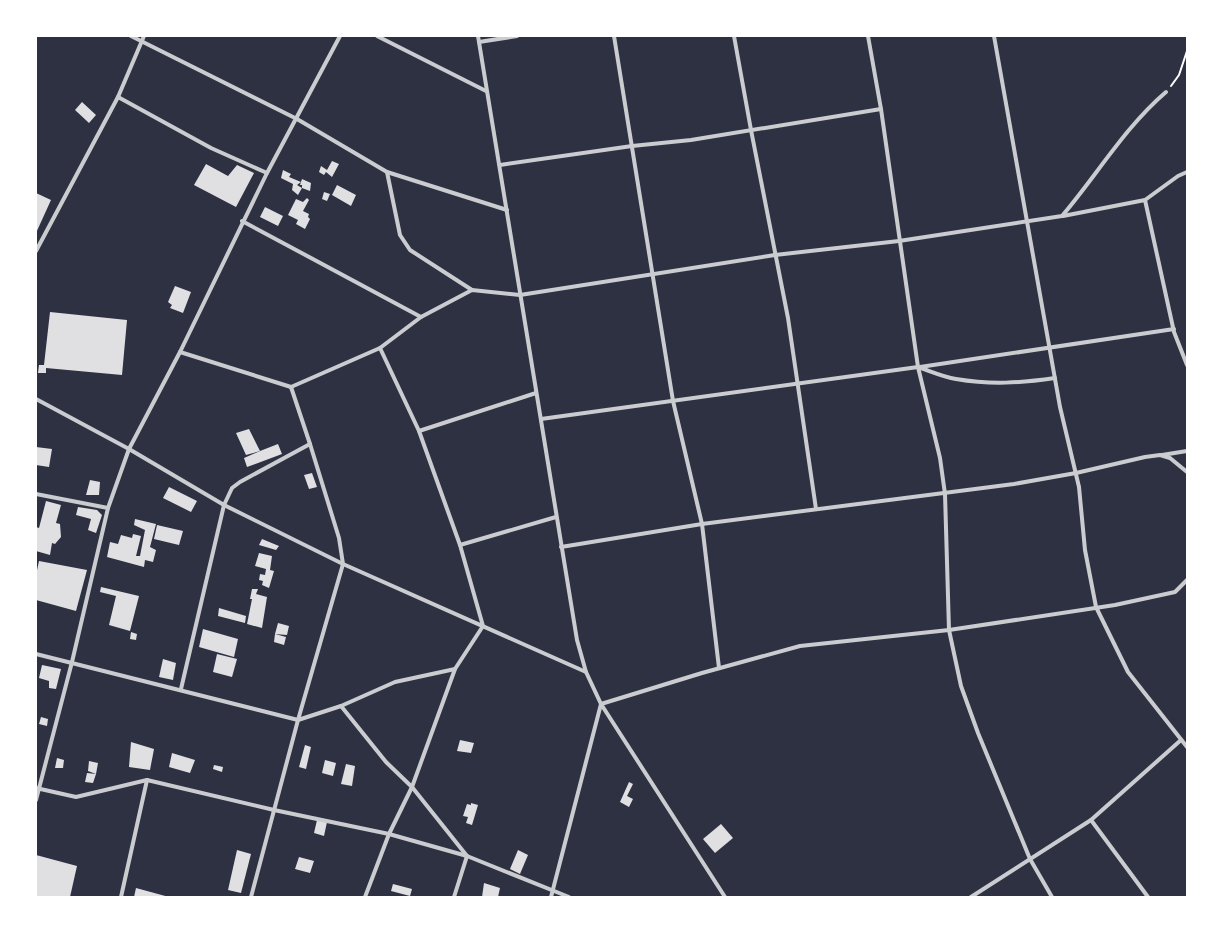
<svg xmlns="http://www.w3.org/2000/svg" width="1223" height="933" font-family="'Source Sans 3',sans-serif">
<rect width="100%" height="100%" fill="#2d3142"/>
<g fill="#e0e0e3">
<path d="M82,102L96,115L89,123L75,110Z"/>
<path d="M332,161L339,164L332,177L326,172L324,175L319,172L321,166L327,170Z"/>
<path d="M206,164L228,176L237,165L254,173L236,207L194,185Z"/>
<path d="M283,170L291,174L289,177L301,182L302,179L311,183L310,191L302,188V185H300L301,182L297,185L302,188L298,195L292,190L293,184L281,178Z"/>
<path d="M337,185L356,195L351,206L332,195Z"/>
<path d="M324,192L330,194L327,201L322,199Z"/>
<path d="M36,193L51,200L36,233Z"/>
<path d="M307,198L309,200L303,211L309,214L308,217L310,219L305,229L296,224L298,220L288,215L296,199L303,202Z"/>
<path d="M265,207L283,216L278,226L260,217Z"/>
<path d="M175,286L191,292L183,313L170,308L172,305L168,302Z"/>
<path d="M50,312L127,320L122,375L46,368V373H38L39,365H44Z"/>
<path d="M249,429L260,451L278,444L282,454L247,467L244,458L260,451L246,455L236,433Z"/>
<path d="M36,447L52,449L49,467L36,465Z"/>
<path d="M312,473L317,487L309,489L304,475Z"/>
<path d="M90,480L100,482L99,495H86Z"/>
<path d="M169,487L197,501L191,512L163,498Z"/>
<path d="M46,501L61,505L56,523L60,524L61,537L55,544L52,543L50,555L36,551V527L39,528Z"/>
<path d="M78,507L97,510L102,515L96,533L88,530L91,519L76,515Z"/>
<path d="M135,519L156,524L150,547L156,550L153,562L145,560L144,567L107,557L110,542L118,544L121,535L132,538L133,534L141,536L136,556H140L145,530L134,525Z"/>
<path d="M157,525L183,531L179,545L154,539Z"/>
<path d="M262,539L279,546L276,550L259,545Z"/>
<path d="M259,553L272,556L270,570L274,571L269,588L262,585L263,581L259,580L260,574L265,575L266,569L255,566Z"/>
<path d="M39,561L87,570L76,611L36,600V575Z"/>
<path d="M101,587L139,596L130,631L109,625L116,596L100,592Z"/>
<path d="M252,589H258L256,594L267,597L262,628L247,624L252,599H250Z"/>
<path d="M219,608L246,616L245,623L218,616Z"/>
<path d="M278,623L289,626L287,635L275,634L286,637L284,645L274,642L275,634Z"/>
<path d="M203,629L238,639L234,657L199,647Z"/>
<path d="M131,632L137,634L136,640L130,639Z"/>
<path d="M217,654L237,659L232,677L213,672Z"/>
<path d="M163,659L176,663L173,680L159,677Z"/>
<path d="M42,665L61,669L56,689L49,688V681L39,678Z"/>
<path d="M41,717L48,719L47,726L39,724Z"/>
<path d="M460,740L474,743L471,753L457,751Z"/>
<path d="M131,742L154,749L150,770L129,767Z"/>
<path d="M305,745L311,747L306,769L299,767Z"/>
<path d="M172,753L195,760L190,773L169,767Z"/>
<path d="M57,758L64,760L63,768H55Z"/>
<path d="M325,760L336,763L333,776L322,773Z"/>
<path d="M89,761L98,763L96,774L93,783L85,782L87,773L96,774L88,771Z"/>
<path d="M346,764L355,766L352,786L341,784Z"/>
<path d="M214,765L223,767L222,772L213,769Z"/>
<path d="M629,782L633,784L627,796L633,799L629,807L620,802Z"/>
<path d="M471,803L478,805L472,825L466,823L468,817L463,816L467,804L471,805Z"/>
<path d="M317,820L327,822L324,836L314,833Z"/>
<path d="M721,824L733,838L715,853L703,839Z"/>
<path d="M237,850L251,854L241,893L228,890Z"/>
<path d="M518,850L528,855L520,874L510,869Z"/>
<path d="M36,855L77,866L70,897H36Z"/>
<path d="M299,857L314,861L310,873L295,869Z"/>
<path d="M484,883L500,888L498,897H482Z"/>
<path d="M393,884L412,889L410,896L391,891Z"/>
<path d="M136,888L169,897H134Z"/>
</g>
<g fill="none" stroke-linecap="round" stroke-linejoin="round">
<path stroke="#fff" stroke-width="2" d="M1171,86L1179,75L1187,51"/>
<g stroke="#caccd0" stroke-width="4">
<path d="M131,36L297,119L387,172L507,210"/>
<path d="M377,36L486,91"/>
<path d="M478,36L577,640L586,672L601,704L725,897"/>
<path d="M614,36L673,401L702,524L719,668"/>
<path d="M734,36L751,130L788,318L816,509"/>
<path d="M868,36L881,109L918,367L940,458L945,494L949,630L961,686L978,733L1030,859L1052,897"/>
<path d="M994,36L1060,407L1079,487L1085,550L1096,607L1128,672L1187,747"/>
<path d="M479,42L517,36"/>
<path d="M118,97L211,148L267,173"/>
<path d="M500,165L632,146L691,140L881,109"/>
<path d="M387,172L400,235L410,250L472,290"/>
<path d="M1145,200L1174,332L1187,365"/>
<path d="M1063,216L1145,200L1178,176L1187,172"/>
<path d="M242,221L421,317"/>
<path d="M36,251L118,97L144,36"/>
<path d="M180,352L291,387L380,348L421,317L472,290L520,295L775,255L899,241L1062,216C1097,175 1125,127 1166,92"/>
<path d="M920,367L1174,329"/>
<path d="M36,399L129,449L224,505L343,564L586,672"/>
<path d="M541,419L918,367C930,371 943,377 956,379C991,385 1021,383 1055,378"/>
<path d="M419,431L536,393"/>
<path d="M1162,455L1187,451"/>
<path d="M36,494L108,508"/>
<path d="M460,545L556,517"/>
<path d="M561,547L702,524L1014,484L1076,473L1145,457L1160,455L1170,458L1187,472"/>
<path d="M36,654L298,720L341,706L395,682L455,669L483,626L460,545L419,431L380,348"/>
<path d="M181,689L224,505L232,488L240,482L310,444"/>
<path d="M341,706L386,762L412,787L467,856"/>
<path d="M36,788L76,797L147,780L274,810L389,834L467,856L569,897"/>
<path d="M36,800L72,662L108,508L129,449L180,352L267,173L340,36"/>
<path d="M1091,820L1148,897"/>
<path d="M121,897L147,780"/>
<path d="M251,897L298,720L343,564L339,538L310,444L291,387"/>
<path d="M365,897L389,834L412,787L455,669"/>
<path d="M454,897L467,856"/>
<path d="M551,897L601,704L702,673L800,646L949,630L1115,605L1175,592L1187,580"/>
<path d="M971,897L1091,820L1181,740"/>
</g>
</g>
<rect width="1223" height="933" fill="none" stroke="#ffffff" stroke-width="74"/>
</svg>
